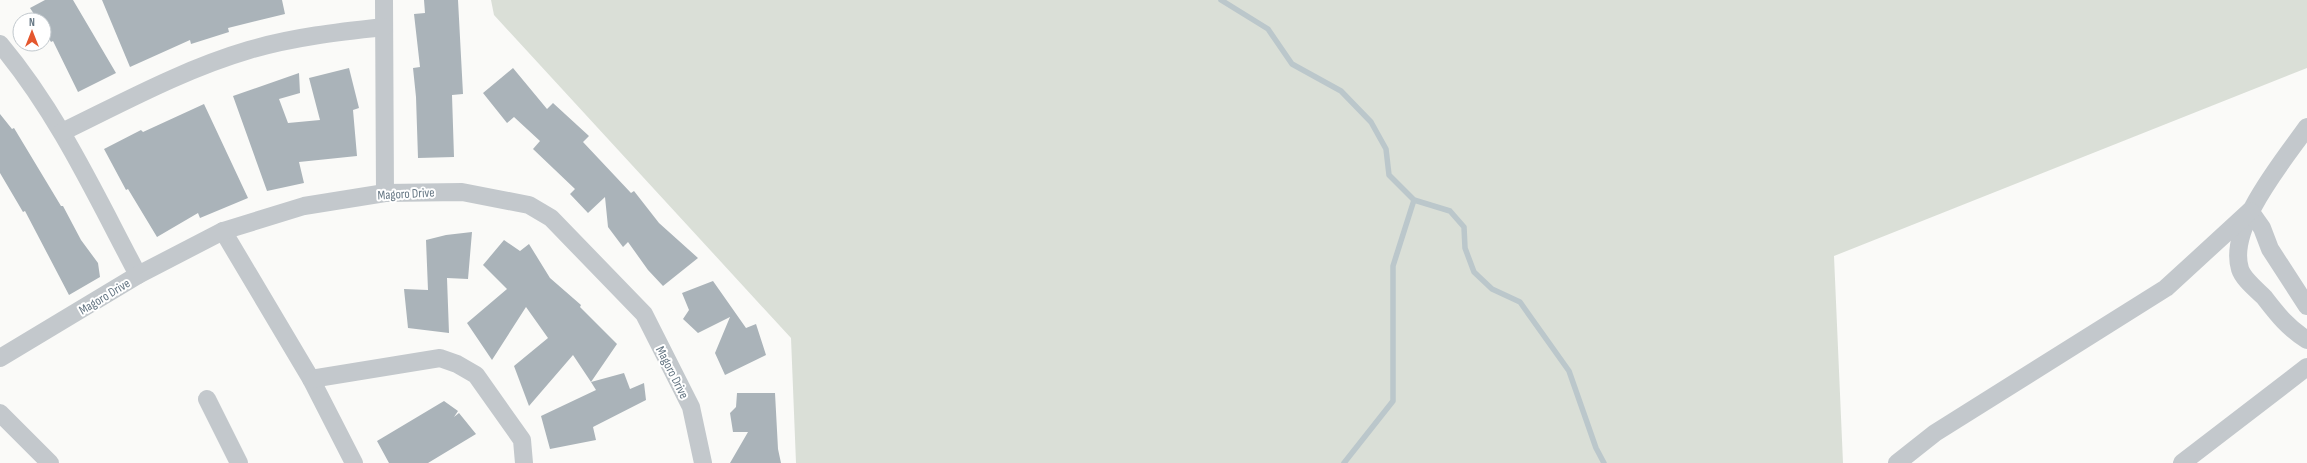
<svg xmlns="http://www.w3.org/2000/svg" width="2307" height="463" font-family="'Sofia Sans Condensed',sans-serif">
<rect width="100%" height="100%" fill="#fafaf8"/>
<path fill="#dadfd7" d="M491,0H2307V68L1834,256L1843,463H796L791,338L494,15Z"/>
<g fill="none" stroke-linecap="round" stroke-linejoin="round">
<g stroke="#bbc7cb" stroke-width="5.5">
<path d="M1221,0L1268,29L1292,64L1341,91L1371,122L1386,149L1389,175L1414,200L1450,211L1464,227L1465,248L1474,272L1492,289L1520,302L1569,371L1596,448L1604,463"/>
<path d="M1344,463L1393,401V266L1414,200"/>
</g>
</g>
<g fill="#aab3b9">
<path d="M45,0H73L116,73L78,92L53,41L51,42L44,30V20H38L30,8Z"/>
<path d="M102,0H282L285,14L228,28L229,32L191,44L190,40L130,67Z"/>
<path d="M424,0H458L463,94L452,95L454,157L418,158L416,97L413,68L420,67L414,14L425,13Z"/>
<path d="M349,68L359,108L353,110L357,156L299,162L304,183L267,191L233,96L299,73L300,93L279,99L288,123L320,120L309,78Z"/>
<path d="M513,68L547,109L553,103L589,136L583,142L631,193L634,191L659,223L698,258L663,286L648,270L628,242L623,247L608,227L605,197L588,213L570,194L575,189L533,149L540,141L514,117L507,123L483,93Z"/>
<path d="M204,104L248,198L200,218L198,213L157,237L128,189L126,190L104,149L141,130L143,132Z"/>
<path d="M0,114L12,129L14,128L61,206H63L81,240L98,263L100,277L69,295L25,211L23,212L0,173Z"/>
<path d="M472,232L468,279L447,278L449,333L408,328L404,289L428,290L426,240L446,235Z"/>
<path d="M504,240L520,251L529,244L550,278L581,305L580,307L617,344L591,382L573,355L529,406L514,366L548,338L526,307L492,360L467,323L507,289L483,265Z"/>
<path d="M713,281L746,328L756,324L766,355L725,375L715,353L730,317L698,333L683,319L689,310L682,293Z"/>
<path d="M624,373L630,389L644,383L646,400L593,427L596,440L550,449L541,416L596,390L591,382Z"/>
<path d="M737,393H775L778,449L781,463H730L748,432H733L730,413L736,407Z"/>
<path d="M444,401L458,411L454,417L459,413L476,434L428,463H389L377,441Z"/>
</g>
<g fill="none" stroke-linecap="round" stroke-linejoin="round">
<g stroke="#c3c8cc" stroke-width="18">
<path d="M384,0L385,193"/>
<path d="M0,44C58,113 96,196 138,275"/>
<path d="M2307,127C2284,160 2227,227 2240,269C2243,279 2257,290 2264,297C2278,315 2287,327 2307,340"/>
<path d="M62,132C122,103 184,69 249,50C293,37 338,32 384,27"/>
<path d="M2250,211L2262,228L2270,249L2307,306"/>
<path d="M223,231L311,379L354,463"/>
<path d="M0,358L138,275L223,231L304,206L385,193L462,192L529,205L551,218L644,314L691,407L703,463"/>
<path d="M311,379L440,358L457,364L476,375L522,440L524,463"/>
<path d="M207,399L239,463"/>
<path d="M0,413L50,463"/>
<path d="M1897,463L1935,433L2166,288L2250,211"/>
<path d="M2182,463L2307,367"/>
</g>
</g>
<g text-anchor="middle" stroke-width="4" stroke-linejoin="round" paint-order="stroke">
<g font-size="13" fill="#657683" stroke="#fff">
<text transform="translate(406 193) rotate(-3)" y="5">Magoro Drive</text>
<text transform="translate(104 296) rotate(-31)" y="5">Magoro Drive</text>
<text transform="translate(673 372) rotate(63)" y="5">Magoro Drive</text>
</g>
</g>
<g transform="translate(32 32)"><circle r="19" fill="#ffffff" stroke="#c1c8cd"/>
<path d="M0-3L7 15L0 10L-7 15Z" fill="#e4572e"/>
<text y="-6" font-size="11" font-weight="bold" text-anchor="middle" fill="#657683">N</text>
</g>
</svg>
